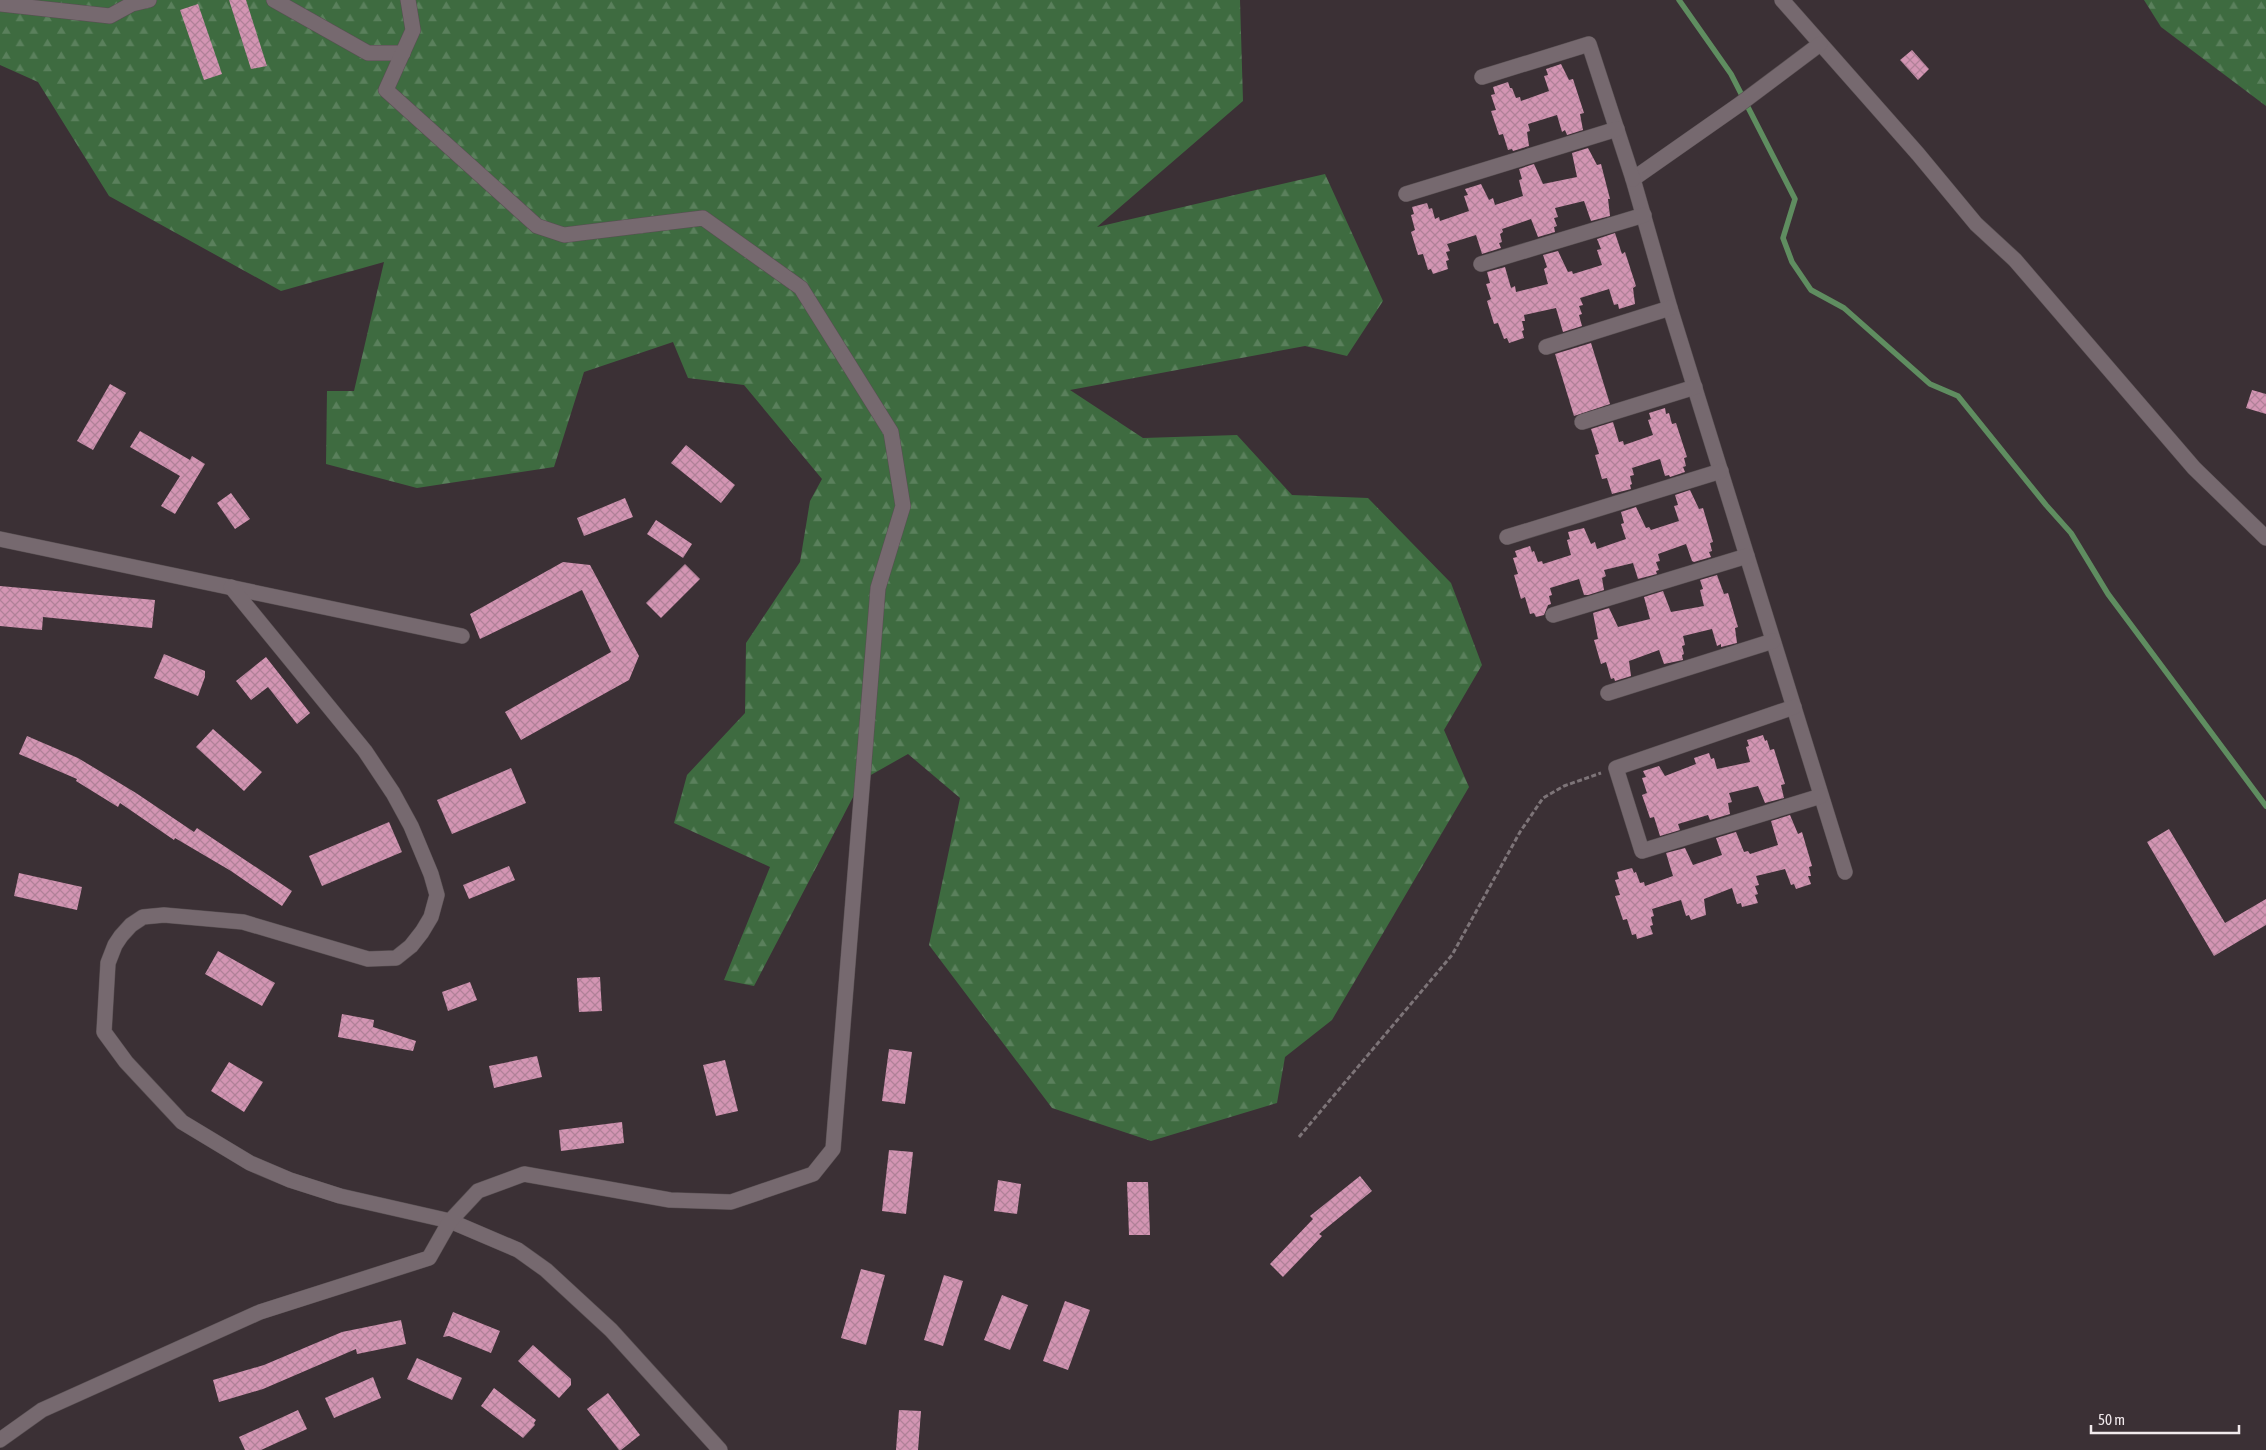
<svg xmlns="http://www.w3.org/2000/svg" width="2266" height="1450" font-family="'Asap Condensed',sans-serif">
<defs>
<pattern id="forest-firs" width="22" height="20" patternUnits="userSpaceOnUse" patternTransform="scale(1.25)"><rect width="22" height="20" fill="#3e6b40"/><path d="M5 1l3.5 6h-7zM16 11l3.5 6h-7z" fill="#5a805c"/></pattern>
<pattern id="building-cross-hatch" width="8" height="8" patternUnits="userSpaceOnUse" patternTransform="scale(1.25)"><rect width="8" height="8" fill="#d395b3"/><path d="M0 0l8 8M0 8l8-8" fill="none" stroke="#b08198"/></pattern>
</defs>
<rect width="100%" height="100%" fill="#3b3035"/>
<g fill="url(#forest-firs)">
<path d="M0,0H1240L1243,101L1097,227L1325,174L1383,301L1347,356L1305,346L1070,390L1143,438L1237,435L1292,495L1368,498L1451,583L1482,665L1444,730L1469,787L1332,1020L1285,1057L1277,1103L1151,1141L1052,1108L929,945L960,798L908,754L862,780L754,986L724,980L770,867L674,823L687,775L745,713L746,643L800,562L810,501L822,479L744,385L688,378L673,342L584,372L554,467L417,488L326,464L327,391H354L384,262L281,291L109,196L38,82L0,65Z"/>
<path d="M2144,0H2266V106L2161,27Z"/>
</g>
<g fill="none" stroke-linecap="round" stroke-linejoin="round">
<path stroke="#5f8d60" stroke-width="5.5" d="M1679,0L1731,74L1795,199L1783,238L1792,262L1811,290L1844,308L1930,384L1958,396L2046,505L2071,533L2108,594L2266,806"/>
</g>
<g fill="url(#building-cross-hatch)">
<path d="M229,0H246L267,66L251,69Z"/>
<path d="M198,4L222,74L204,80L180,10Z"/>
<path d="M1912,50L1929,69L1918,80L1900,60Z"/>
<path d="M1561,64L1569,80L1573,79L1584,113L1580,114L1583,130L1567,135L1565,130L1562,132L1557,115L1528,124L1530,131L1527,132L1529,146L1513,151L1512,149L1508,150L1503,134L1499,135L1491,111L1496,110L1491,95L1495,94L1493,87L1508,82L1510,88H1512L1516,98L1520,97L1521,101L1549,91L1544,76L1548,75L1546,69Z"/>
<path d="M1588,148L1597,165L1601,164L1610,199H1608L1610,216L1591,221L1584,201L1555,208L1558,217L1554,218L1557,226L1554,227L1555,232L1538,237L1531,219L1502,229L1503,232L1500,234L1502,242L1499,243L1501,248L1482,254L1476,235L1447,244L1450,251L1446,252L1449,260L1446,261L1448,269L1433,274L1431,269L1428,270L1423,254L1418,255L1411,232L1415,230L1411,215L1414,214L1412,207L1427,203L1429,209L1432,208L1435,219L1439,217L1440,221L1469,211L1464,196L1468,195L1465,189L1481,184L1489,200L1493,198L1495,205L1523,196L1519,180L1522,179L1519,169L1534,164L1543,184L1577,177L1572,153Z"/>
<path d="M1615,233L1622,254L1625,252L1636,286L1633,288L1635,304L1619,309L1618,304L1614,305L1609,289L1580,298L1583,305L1579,306L1582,314L1579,315L1582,326L1563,332L1556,308L1524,315L1525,321H1522L1524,330L1522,331L1524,338L1509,343L1507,338L1504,339L1498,323L1494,324L1487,301L1491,299L1486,284L1490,283L1487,272L1505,267L1511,288L1515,286L1516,292L1548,284L1544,269L1547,267L1543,255L1558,251L1568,272L1572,271L1573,274L1602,265L1597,250L1601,249L1597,239Z"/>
<path d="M1591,343L1610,404L1574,416L1555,354Z"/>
<path d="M110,384L126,393L93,450L77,441Z"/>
<path d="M2252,390L2266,394V414L2246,408Z"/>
<path d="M1665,408L1666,414L1669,413L1672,424L1676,423L1687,457L1684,458L1686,466L1683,467L1685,472L1670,477L1669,475L1665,476L1660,459L1632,468L1634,475L1630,476L1632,484L1630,485L1631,489L1612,494L1607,478L1602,479L1595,455L1599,454L1591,429L1613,422L1619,442L1623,441L1624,445L1653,435L1648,420L1651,419L1649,413Z"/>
<path d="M140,431L190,460L192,456L205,464L175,514L161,506L180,476L130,447Z"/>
<path d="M686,445L735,485L721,503L671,463Z"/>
<path d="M1690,490L1699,509L1703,508L1713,542L1710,543L1712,551L1709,552L1711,557L1694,562L1692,561L1686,544L1658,554L1660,561L1656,562L1659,570L1656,571L1657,574L1638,579L1633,563L1604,570L1606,576L1602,578L1604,590L1588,595H1584L1579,579L1550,588L1552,595L1549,596L1551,604L1548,605L1544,615L1536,617L1534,613L1530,614L1525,597L1521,599L1514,575L1518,574L1513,558L1517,557L1515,551L1530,546L1532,552L1534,551L1538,562L1542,561L1543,564L1571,555L1567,540L1570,539L1568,532L1584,528L1591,544L1595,542L1597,549L1626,539L1621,524L1624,523L1621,512L1636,507L1646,528L1649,527L1651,530L1679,521L1674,506L1678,505L1675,495Z"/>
<path d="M231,493L250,519L235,529L217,503Z"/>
<path d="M625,498L633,517L584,536L577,518Z"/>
<path d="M656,520L692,544L683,558L647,534Z"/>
<path d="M563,562L590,565L639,656L629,680L521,740L505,712L611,652L582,590L480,639L470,614Z"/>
<path d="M685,564L700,579L661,618L646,603Z"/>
<path d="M1717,575L1724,594L1728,593L1738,627L1735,628L1737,643L1721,647V644L1717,646L1712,629L1683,636L1685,645L1682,646L1684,654L1682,655L1683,660L1664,664L1659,650L1629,661L1631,676L1615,681L1614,678L1611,679L1606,662L1601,664L1594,640L1598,639L1593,613L1609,608L1618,627L1650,619L1644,597L1663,591L1671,612L1704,606L1700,590L1703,589L1700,580Z"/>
<path d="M0,586L155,600L152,628L43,617L42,630L0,626Z"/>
<path d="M164,654L205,671V677L198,696L154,678Z"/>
<path d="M266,657L310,713L297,724L268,687L251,700L236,681Z"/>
<path d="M213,729L262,772L244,791L196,747Z"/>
<path d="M1763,735L1765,741L1767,740L1770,750L1774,749L1785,784L1781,785L1784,798L1765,803L1758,786L1729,793L1732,802L1728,803L1730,814L1710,820L1708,815L1678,824L1680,830L1660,836L1654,817L1650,818L1642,795L1647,793L1642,778L1646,777L1643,771L1659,766L1665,776L1696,764L1694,758L1709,753L1711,759L1714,758L1717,769L1750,762L1746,747L1749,746L1747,740Z"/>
<path d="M27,736L78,758L136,793L194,832L197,828L292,891L282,906L231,871L175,838L174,840L120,803L118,807L76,781L77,779L19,754Z"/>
<path d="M511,768L526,803L452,834L437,800Z"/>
<path d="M1790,815L1798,834L1802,832L1812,866L1809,867L1811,876H1808L1811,884L1796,889L1794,884L1791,885L1785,869L1756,876L1759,885L1755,886L1758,894L1755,895L1758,903L1742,907L1741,903L1737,904L1732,888L1704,899L1706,915L1691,920L1689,915L1686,916L1681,900L1652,909L1654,916L1651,917L1653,925L1650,926L1653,934L1637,939L1636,934L1632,935L1627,919L1623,920L1615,896L1620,895L1615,880L1619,879L1617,872L1632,868L1634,873L1636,872L1640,883L1644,882L1645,886L1673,876L1666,853L1685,848L1693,865L1722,855L1716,838L1736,832L1744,852L1748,851L1750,854L1778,845L1771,821Z"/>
<path d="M389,822L402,852L322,886L309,856Z"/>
<path d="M2169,829L2225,923L2266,899V925L2214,956L2147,842Z"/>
<path d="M509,866L515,880L469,899L463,885Z"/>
<path d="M19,873L82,887L77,910L14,896Z"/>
<path d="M218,951L275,983L262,1006L205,974Z"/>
<path d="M600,977L602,1011L579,1012L577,978Z"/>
<path d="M470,982L477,1000L448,1011L442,992Z"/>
<path d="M342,1014L374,1020L373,1027L416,1041L413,1051L338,1037Z"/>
<path d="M889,1049L912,1052L905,1104L882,1101Z"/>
<path d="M537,1056L542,1077L494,1088L489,1066Z"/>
<path d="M725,1060L738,1111L716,1116L703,1065Z"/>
<path d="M229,1062L263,1082L244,1112L211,1091Z"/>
<path d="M622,1122L624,1143L561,1151L559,1130Z"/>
<path d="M889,1150L913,1152L906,1214L882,1211Z"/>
<path d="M1360,1176L1372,1191L1319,1234L1322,1236L1283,1277L1270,1264L1313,1219L1310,1216Z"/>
<path d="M998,1180L1021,1184L1017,1214L994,1211Z"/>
<path d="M1127,1182H1148L1150,1235H1129Z"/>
<path d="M861,1269L885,1275L866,1345L841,1338Z"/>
<path d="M944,1275L963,1281L943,1346L924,1340Z"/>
<path d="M1002,1295L1028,1305L1010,1350L984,1340Z"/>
<path d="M1065,1301L1090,1310L1068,1370L1043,1361Z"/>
<path d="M453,1312L500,1331L491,1353L449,1336L443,1337Z"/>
<path d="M401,1320L406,1344L357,1354L356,1349L263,1389L219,1402L213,1380L264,1365L342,1332Z"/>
<path d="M533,1345L571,1379V1385L559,1398L518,1361Z"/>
<path d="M417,1358L462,1378L452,1400L407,1379Z"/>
<path d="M373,1377L381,1398L334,1418L325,1398Z"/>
<path d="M494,1388L536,1420L534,1423L535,1425L523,1438L481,1406Z"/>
<path d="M608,1393L640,1435L621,1450H619L587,1409Z"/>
<path d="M298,1410L307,1429L261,1450H245L239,1437Z"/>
<path d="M899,1410L921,1411L918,1450H896Z"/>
</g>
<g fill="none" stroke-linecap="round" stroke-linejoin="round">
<defs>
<g id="minor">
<path d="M274,0L368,53H403"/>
<path d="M1782,0L1918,154L1976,224L2015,260L2194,468L2266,538"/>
<path d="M0,4L110,16L132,4L149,0"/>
<path d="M1820,44L1740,104L1633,179L1670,308L1845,872"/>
<path d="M1482,77L1589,44L1633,179"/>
<path d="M1406,194L1617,129"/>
<path d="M1481,264L1644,215"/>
<path d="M1546,347L1670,308"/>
<path d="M1582,422L1695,387"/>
<path d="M1507,537L1721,471"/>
<path d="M0,539L462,636"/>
<path d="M231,587L365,751L393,793L411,826L431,874L437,895L431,917L422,932L411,946L396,958L368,959L243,922L164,915L143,917L131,925L121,936L115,945L108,963L104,1032L126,1062L182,1122L250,1163L290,1180L340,1196L450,1221L518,1250L546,1270L611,1330L720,1450"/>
<path d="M1553,615L1747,556"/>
<path d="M1608,693L1773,641"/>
<path d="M1794,707L1616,768L1642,851L1821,796"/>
<path d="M0,1440L42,1410L260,1312L429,1258L450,1221L478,1191L524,1174L670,1200L731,1202L813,1174L833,1149L878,588L903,506L891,432L801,288L703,218L564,235L537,226L386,90L413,30L408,0"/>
</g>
</defs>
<use href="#minor" stroke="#584f52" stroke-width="16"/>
<path stroke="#7d7478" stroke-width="3" stroke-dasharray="5 2.5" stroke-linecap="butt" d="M1299,1137L1452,955L1520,832L1543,798L1564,786L1601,773"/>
<use href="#minor" stroke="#76696f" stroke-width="15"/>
</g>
<path d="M2091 1425v8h148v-8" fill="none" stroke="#f2eaed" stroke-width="2.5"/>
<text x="2098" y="1425" font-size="15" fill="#f2eaed" stroke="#3b3035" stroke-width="4" paint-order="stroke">50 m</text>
</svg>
